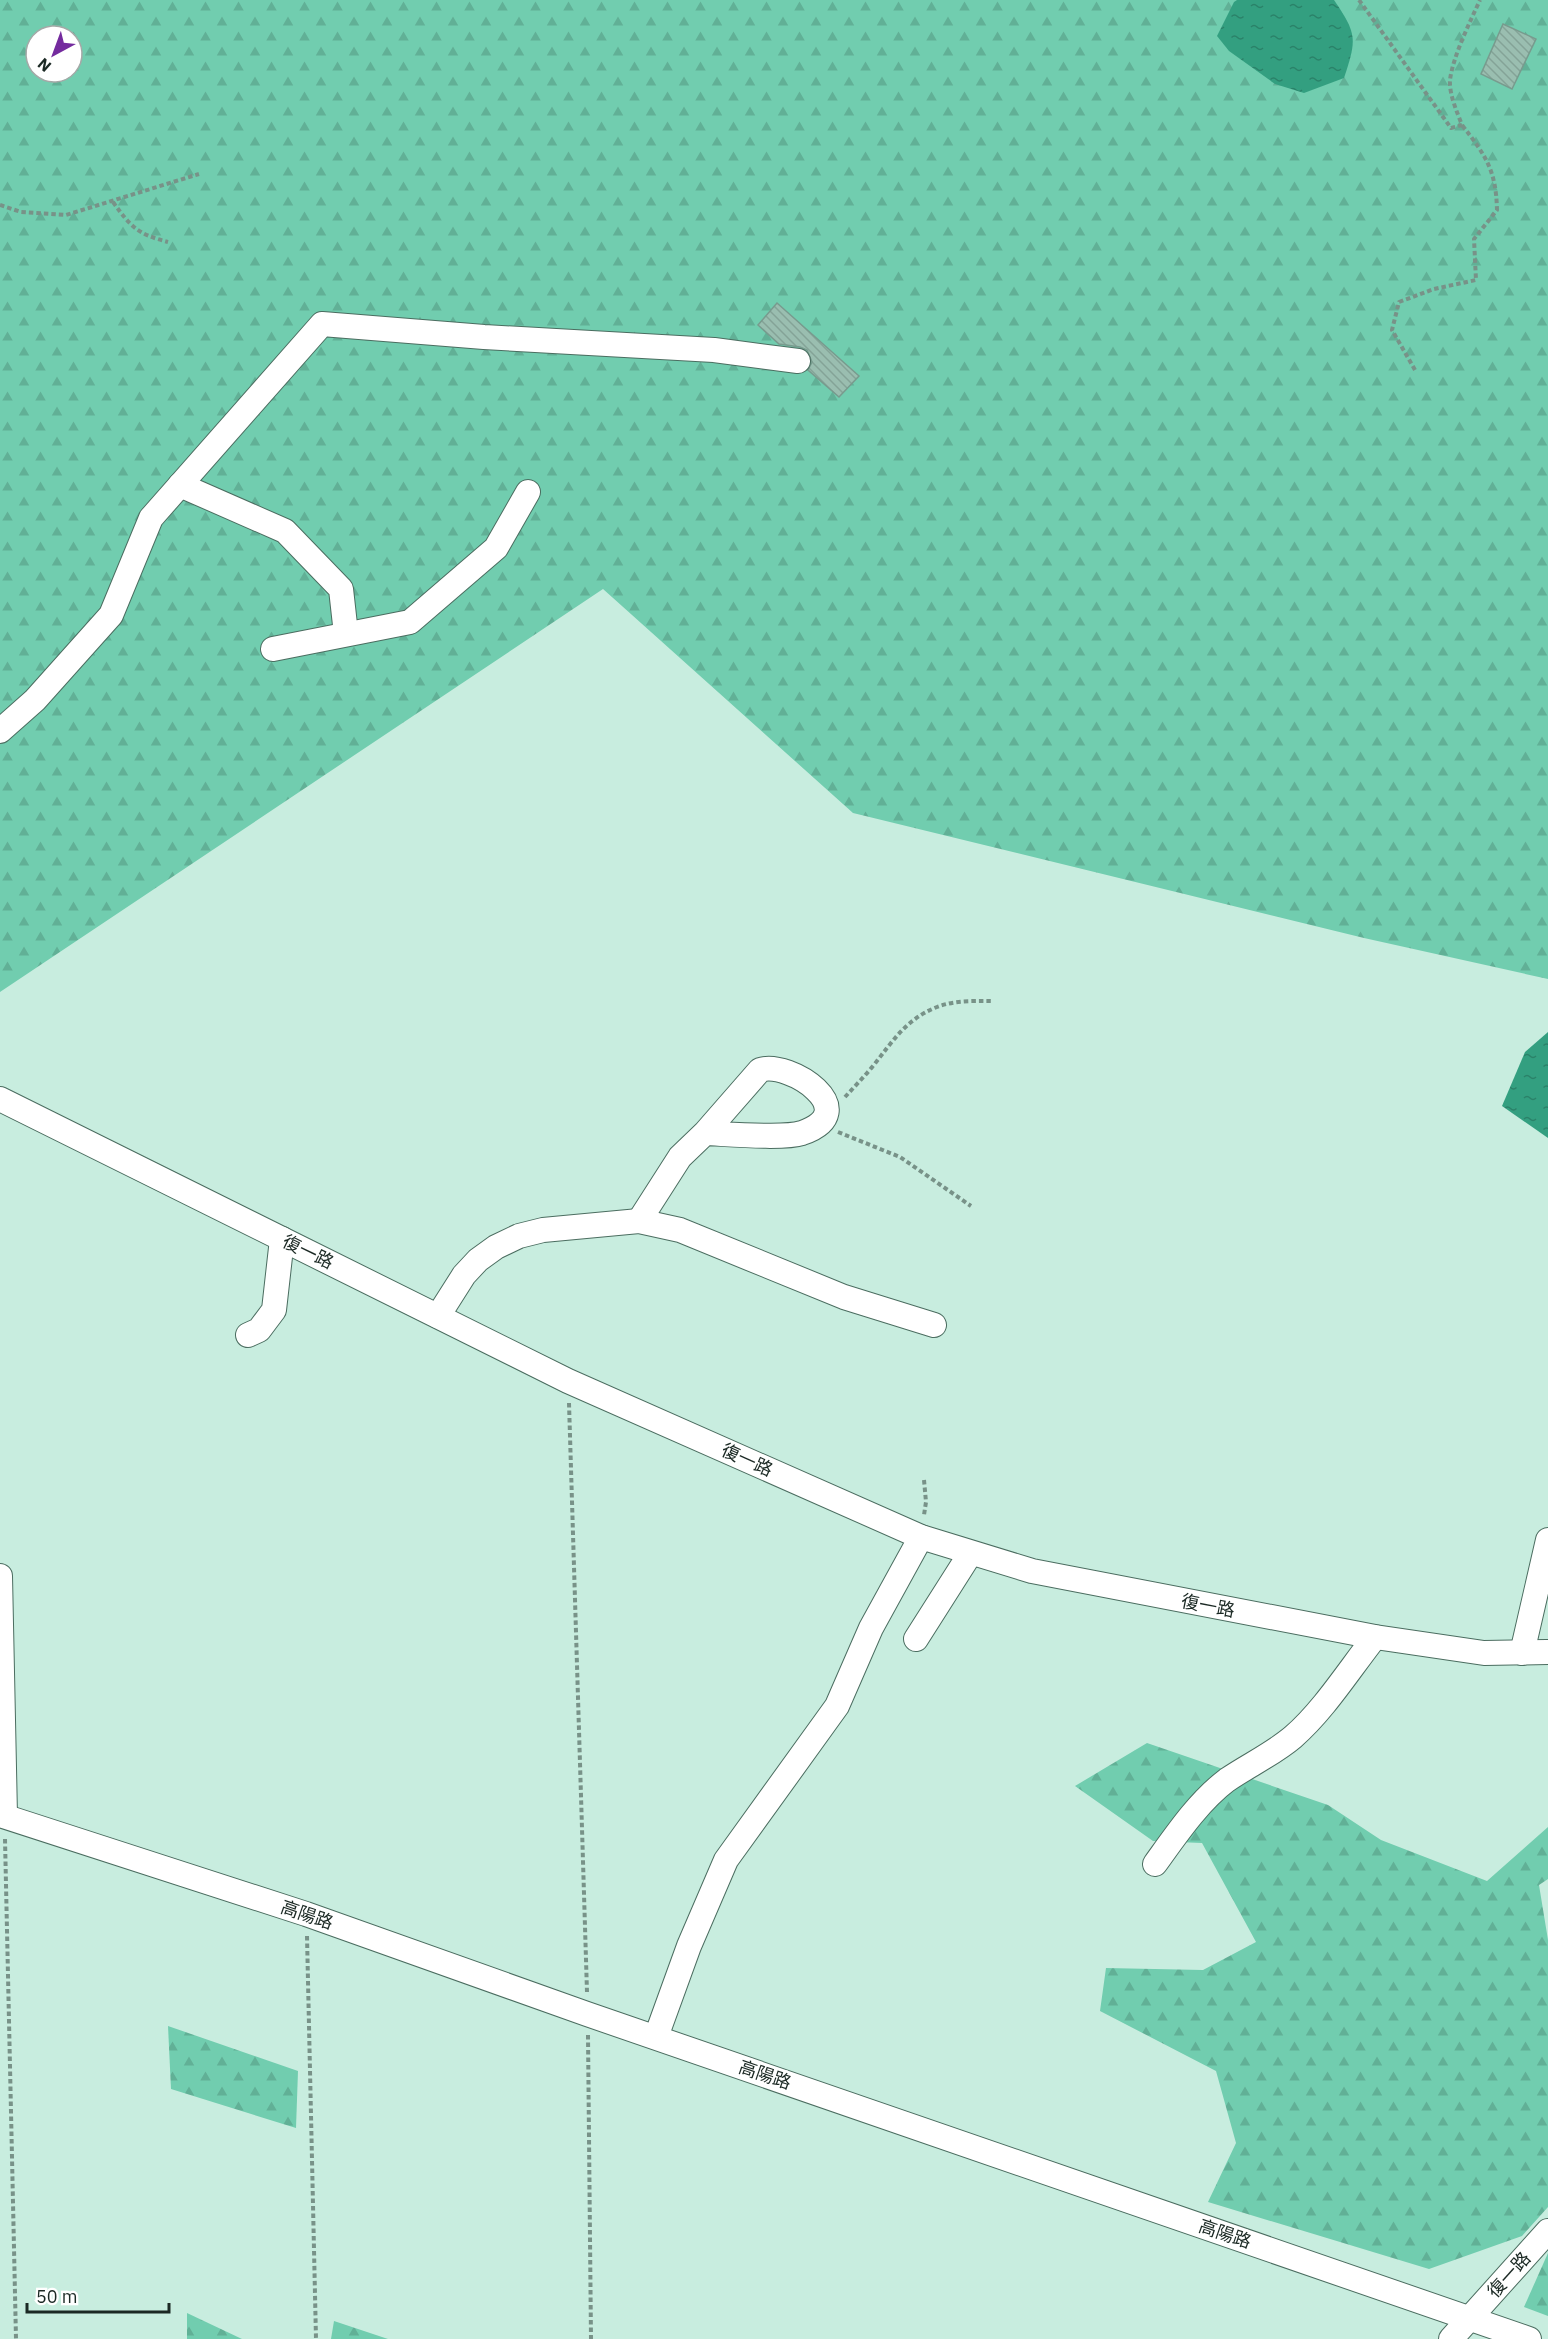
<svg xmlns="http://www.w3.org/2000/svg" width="1548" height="2339" font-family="'IBM Plex Sans','Noto Sans TC',sans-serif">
<defs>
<pattern id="forest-firs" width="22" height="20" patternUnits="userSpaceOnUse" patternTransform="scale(1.5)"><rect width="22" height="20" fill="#71cdaf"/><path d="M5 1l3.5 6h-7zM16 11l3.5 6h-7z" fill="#61b096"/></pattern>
<pattern id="water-ripples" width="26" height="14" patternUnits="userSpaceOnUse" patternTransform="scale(1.5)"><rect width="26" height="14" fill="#339f80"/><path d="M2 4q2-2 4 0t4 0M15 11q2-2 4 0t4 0" fill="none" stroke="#2a8269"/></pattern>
<pattern id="building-back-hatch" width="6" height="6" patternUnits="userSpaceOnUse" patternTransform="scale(1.5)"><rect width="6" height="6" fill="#9abeb0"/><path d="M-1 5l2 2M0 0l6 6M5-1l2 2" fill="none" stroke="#84a397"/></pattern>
</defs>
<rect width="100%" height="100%" fill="#c8eddf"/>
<g fill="url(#forest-firs)" fill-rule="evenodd">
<path d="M0,0H1548V979L1364,938L853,813L603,589L0,992ZM36,36H72V72H36Z"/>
<path d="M1147,1743L1328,1805L1381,1840L1487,1881L1548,1827V1879L1539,1885L1548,1940V2207L1522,2236L1429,2269L1208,2202L1236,2143L1216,2071L1100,2011L1106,1968L1203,1970L1256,1942L1202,1843L1153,1841L1075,1786Z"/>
<path d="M168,2026L298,2071L296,2128L171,2089Z"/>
<path d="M1548,2253V2316L1524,2307Z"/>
<path d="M187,2313L242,2339H187Z"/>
<path d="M334,2321L388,2339H331Z"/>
</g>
<g fill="url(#water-ripples)">
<path d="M1237,0H1334C1357,34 1357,39 1344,78L1304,93L1275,84L1229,51L1217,36L1234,2Z"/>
<path d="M1548,1032V1138L1502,1106L1525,1052Z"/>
</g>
<g fill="url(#building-back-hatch)" stroke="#789b8e" stroke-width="1.5">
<path d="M1503,24L1536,39L1512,89L1481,74Z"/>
<path d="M777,303L859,376L839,397L808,370L812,362L807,350L800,347L779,344L758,325Z"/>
</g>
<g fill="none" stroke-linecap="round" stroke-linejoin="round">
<defs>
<g id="minor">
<path d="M180,485L285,531L341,589L346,634"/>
<path d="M273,649L410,622L496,548L528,492"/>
<path d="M0,731L35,700L111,615L151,518L322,324L484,337L714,350L798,361"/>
<path d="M0,1099L568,1381L921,1537L1032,1571L1375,1637L1484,1653L1548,1652"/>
<path d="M639,1221L680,1157L705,1133C728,1134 783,1139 802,1133C866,1111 789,1060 760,1070L705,1133"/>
<path d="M438,1316L464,1275L478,1260L496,1247L519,1236L543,1230L639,1221L680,1230L844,1297L934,1325"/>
<path d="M248,1335L259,1330L274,1310L282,1239"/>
<path d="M0,1576L5,1816"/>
<path d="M916,1639L970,1554"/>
<path d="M1522,1653L1548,1540"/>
<path d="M0,1815L306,1914L587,2014L1529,2339"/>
<path d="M1155,1864C1176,1835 1198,1802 1227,1780C1249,1765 1273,1754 1293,1737C1324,1710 1349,1670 1375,1637"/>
<path d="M656,2037L689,1946L726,1860L837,1706L871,1628L921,1537"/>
<path d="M1451,2339L1548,2231"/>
</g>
</defs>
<use href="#minor" stroke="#4b6d60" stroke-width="26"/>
<g stroke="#789288" stroke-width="4" stroke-dasharray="4.5 3" stroke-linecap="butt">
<path d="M1359,0L1451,128L1462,125C1457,112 1449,94 1450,80C1453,56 1470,22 1480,0"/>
<path d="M113,202C131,227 137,234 168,242"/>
<path d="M0,205L21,212L66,215L199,174"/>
<path d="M1415,370L1392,330L1399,302L1434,289L1476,280L1474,239L1497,210C1496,170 1486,156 1462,125"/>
<path d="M845,1097C854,1087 864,1077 873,1066C893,1041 906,1019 937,1007C955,1000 975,1001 993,1001"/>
<path d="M838,1132L900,1157L971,1206"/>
<path d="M569,1403L587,1992"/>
<path d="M924,1480L926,1502L924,1515"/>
<path d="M5,1839L16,2339"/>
<path d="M307,1936L316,2339"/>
<path d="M588,2035L591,2339"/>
</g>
<use href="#minor" stroke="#fff" stroke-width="24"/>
</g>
<g text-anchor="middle" stroke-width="4.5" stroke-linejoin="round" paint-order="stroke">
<g font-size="18" fill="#1b2924" stroke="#fff">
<text transform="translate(308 1252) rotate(26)" y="6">復一路</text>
<text transform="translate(747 1460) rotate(24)" y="6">復一路</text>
<text transform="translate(1208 1606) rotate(11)" y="6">復一路</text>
<text transform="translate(307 1915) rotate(19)" y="6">高陽路</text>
<text transform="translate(765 2075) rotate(19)" y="6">高陽路</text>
<text transform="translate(1225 2234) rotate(19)" y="6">高陽路</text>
<text transform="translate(1509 2275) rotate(-48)" y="6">復一路</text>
</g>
</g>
<g transform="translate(54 54) rotate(221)"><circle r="28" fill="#ffffff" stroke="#a4a9a7" stroke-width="1.5"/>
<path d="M0-4.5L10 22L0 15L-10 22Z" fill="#742b9e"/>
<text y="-9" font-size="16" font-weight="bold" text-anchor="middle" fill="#1b2924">N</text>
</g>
<path d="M27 2303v9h142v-9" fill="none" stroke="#1b2924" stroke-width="3"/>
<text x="36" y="2303" font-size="18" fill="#1b2924" stroke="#ffffff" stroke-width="4.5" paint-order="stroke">50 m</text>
</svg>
